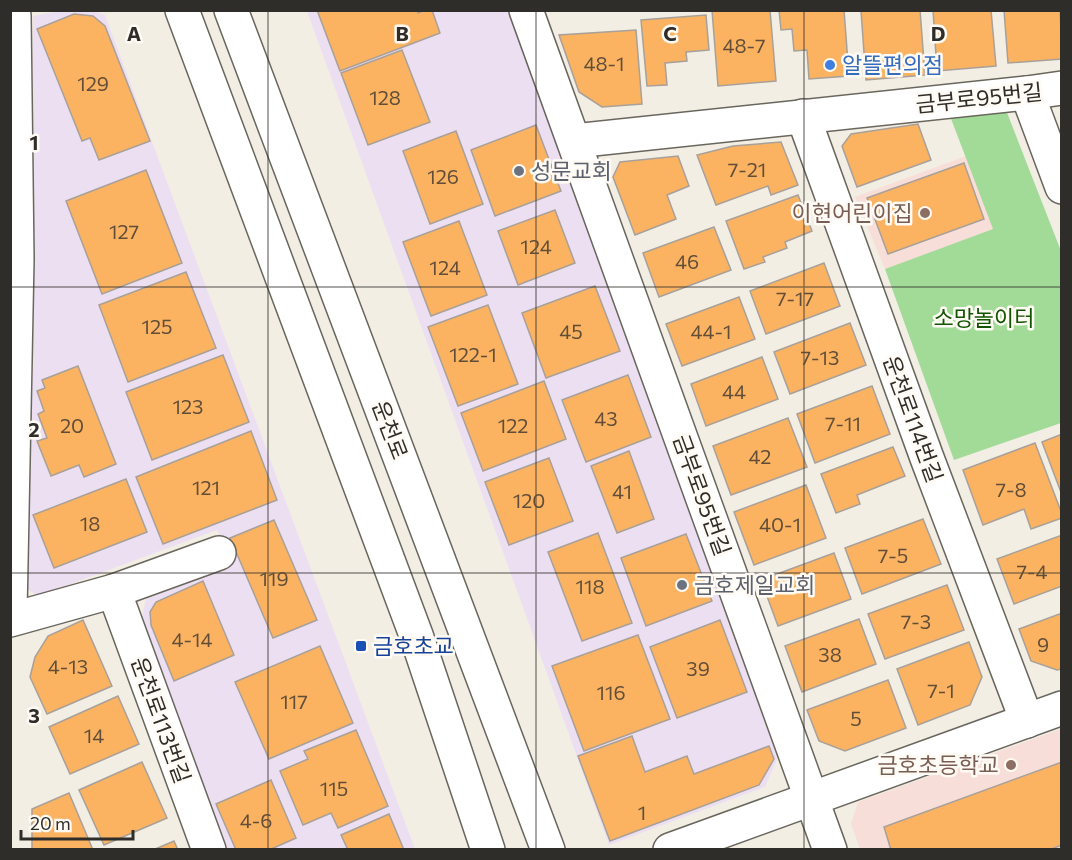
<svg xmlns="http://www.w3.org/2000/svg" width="1072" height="860" font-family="Commissioner,'Noto Sans KR',sans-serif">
<rect width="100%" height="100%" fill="#f2eee4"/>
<g fill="#eddff2">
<path d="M60,11H94L105,15L415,849H223L142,617L146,599L232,563L217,530L38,596L27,589L33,16Z"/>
<path d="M307,11H509L779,755L765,787L609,845Z"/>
</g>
<g fill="#f8ded9">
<path d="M966,156L994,229L885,269L855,197Z"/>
<path d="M1061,729V849H860L851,824L858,802Z"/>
</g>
<path fill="#a2da98" d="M1006,110L1061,251V423L954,460L885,269L993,229L950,116Z"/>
<g fill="#fbb362" stroke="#a8a099" stroke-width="1.5">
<path d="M317,10H417L418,13L425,10H432L440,33L340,71Z"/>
<path d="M712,10H770L776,81L718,86Z"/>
<path d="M779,10H844L849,76L809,79L807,50L794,51L792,29L781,30Z"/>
<path d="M920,10L925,75L866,80L861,11Z"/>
<path d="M933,10H991L996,66L937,71Z"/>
<path d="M1004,10H1060L1062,59L1008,63Z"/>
<path d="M74,14L93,16L105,26L150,141L99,160L90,138L82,141L37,29Z"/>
<path d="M706,15L709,50L686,52L687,61L665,63L667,85L647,86L641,20Z"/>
<path d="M636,30L642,104L602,107L579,92L559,35Z"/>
<path d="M402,50L430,122L368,145L341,73Z"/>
<path d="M918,124L931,160L857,187L842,146L851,134Z"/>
<path d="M536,125L561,191L495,216L471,150Z"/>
<path d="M456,131L483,204L430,224L403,151Z"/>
<path d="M781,142L798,185L771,195L768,186L716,205L697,155L733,146Z"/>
<path d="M678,156L689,186L667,195L676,219L635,235L613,177L620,162Z"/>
<path d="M964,163L984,219L888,254L867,198Z"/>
<path d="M146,170L182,263L102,294L66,201Z"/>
<path d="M798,195L812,231L785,242L787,248L763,257L765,262L744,269L726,221Z"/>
<path d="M555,210L575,263L518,285L498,231Z"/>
<path d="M459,221L487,295L431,316L403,242Z"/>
<path d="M714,227L731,270L659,297L643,253Z"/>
<path d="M824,263L840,306L766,334L750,291Z"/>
<path d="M186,272L216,348L128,382L99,305Z"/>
<path d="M595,286L620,351L546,378L522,313Z"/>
<path d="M739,297L755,339L682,366L666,324Z"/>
<path d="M488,305L518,384L458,406L428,327Z"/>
<path d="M850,323L866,365L790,394L774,352Z"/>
<path d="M223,355L249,422L152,460L126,392Z"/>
<path d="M762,357L778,399L706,426L691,384Z"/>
<path d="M78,366L116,464L84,477L79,465L51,476L37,441L47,438L38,414L44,411L37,391L45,388L42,380Z"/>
<path d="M628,375L651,437L586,462L562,400Z"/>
<path d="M544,381L566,439L483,471L461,413Z"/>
<path d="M872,386L890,434L815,463L797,414Z"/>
<path d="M788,418L807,467L731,495L713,446Z"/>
<path d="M251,431L277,500L163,544L136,477Z"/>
<path d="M1062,434V495L1042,442Z"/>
<path d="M1035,443L1062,514V518L1031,529L1024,509L983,525L963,470Z"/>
<path d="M893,447L905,476L857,495L860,504L836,513L821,474Z"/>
<path d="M629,451L654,519L617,533L591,466Z"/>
<path d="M549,458L573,521L509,545L485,482Z"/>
<path d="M126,479L147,532L54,568L33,515Z"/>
<path d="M806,485L826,538L754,565L734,512Z"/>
<path d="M923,519L941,564L862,594L845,548Z"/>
<path d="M274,520L317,620L273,638L230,538Z"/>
<path d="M598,533L632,623L582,641L548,552Z"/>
<path d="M686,534L712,601L646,626L621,558Z"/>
<path d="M1062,535V586L1014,604L997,559Z"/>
<path d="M834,553L851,599L778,626L761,580Z"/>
<path d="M203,581L234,655L174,681L151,625L150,612L156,602Z"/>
<path d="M947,585L964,630L885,659L868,614Z"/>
<path d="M1062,613V669L1057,670L1031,661L1019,629Z"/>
<path d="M859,619L876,664L802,692L785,646Z"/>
<path d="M83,620L112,686L47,714L30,677L35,657L48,636Z"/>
<path d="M720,620L747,692L677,718L650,647Z"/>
<path d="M638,635L670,719L584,751L552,666Z"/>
<path d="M969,642L982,677L970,705L918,725L897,669Z"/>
<path d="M320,646L353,723L269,759L235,682Z"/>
<path d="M888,680L906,728L845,751L819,741L807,710Z"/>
<path d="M118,696L139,744L70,774L49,727Z"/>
<path d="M356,730L388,806L338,828L331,813L303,825L280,771L308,759L304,751Z"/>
<path d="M632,736L645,772L687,756L694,774L769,746L774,759L759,785L610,841L578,756Z"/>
<path d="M142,762L167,818L104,845L79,790Z"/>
<path d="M1062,762V845L1049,850H891L884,827Z"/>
<path d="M271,780L296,838L269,850H236L216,804Z"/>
<path d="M69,793L93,850H32V809Z"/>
<path d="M389,814L404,850H348L341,835Z"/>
<path d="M174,841L178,850H153Z"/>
</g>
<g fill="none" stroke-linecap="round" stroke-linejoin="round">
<defs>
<g id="minor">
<path d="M182,10L416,635L488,850"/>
<path d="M231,10L548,850"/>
<path d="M526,10L830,850"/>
<path d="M10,11L14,15L17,259L10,613"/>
<path d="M1027,93L1062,187"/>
<path d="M803,116L927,458L1027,721"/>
<path d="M574,141L1027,93L1062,88"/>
<path d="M114,591L209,850"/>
<path d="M10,620L114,591L219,553"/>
<path d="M670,850L1062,708"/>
</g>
</defs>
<use href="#minor" stroke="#69665d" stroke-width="36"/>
<use href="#minor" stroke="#fff" stroke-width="33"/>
</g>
<path fill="none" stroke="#2f2d2a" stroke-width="1.5" stroke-opacity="0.55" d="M268,10V850M536,10V850M804,10V850M10,287H1062M10,573H1062"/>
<circle fill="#3f7fe0" stroke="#fffbf4" stroke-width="2" cx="830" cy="65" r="6"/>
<g fill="#6b7280" stroke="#fffbf4" stroke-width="2">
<circle cx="519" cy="171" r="6"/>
<circle cx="682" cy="585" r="6"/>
</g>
<g fill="#8d6e63" stroke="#fffbf4" stroke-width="2">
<circle cx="925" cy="213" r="6"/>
<circle cx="1011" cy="765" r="6"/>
</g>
<rect fill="#1a4fb4" stroke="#fffbf4" stroke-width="2" x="355" y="640" width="12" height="12" rx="3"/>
<g text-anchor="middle" stroke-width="5" stroke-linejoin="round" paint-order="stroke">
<g font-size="20" fill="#624e38">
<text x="744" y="53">48-7</text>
<text x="604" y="71">48-1</text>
<text x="93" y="91">129</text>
<text x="385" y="105">128</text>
<text x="747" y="177">7-21</text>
<text x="443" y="184">126</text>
<text x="124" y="239">127</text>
<text x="536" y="254">124</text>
<text x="687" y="269">46</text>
<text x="445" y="275">124</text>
<text x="795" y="306">7-17</text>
<text x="157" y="334">125</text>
<text x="571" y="339">45</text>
<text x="711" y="339">44-1</text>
<text x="473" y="362">122-1</text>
<text x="820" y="365">7-13</text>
<text x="734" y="399">44</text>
<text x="188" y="414">123</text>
<text x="606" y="426">43</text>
<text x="843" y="431">7-11</text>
<text x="72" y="433">20</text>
<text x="513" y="433">122</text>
<text x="760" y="464">42</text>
<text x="206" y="495">121</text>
<text x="1011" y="497">7-8</text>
<text x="622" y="499">41</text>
<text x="529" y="508">120</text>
<text x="90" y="531">18</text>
<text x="780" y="532">40-1</text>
<text x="893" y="563">7-5</text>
<text x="1032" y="579">7-4</text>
<text x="274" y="586">119</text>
<text x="590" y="594">118</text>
<text x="916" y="629">7-3</text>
<text x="192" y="647">4-14</text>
<text x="1043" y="652">9</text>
<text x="830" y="662">38</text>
<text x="68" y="674">4-13</text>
<text x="698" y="676">39</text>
<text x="941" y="698">7-1</text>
<text x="611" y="700">116</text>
<text x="294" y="709">117</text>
<text x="856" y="726">5</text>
<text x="94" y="743">14</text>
<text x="334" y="796">115</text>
<text x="642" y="820">1</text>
<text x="256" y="828">4-6</text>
</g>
<g font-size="22" fill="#366cbe" stroke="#fffbf4" text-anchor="start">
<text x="842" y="73">알뜰편의점</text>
</g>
<g font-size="22" fill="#2f2d2a" stroke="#fffbf4">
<text transform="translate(979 98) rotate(-6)" y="8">금부로95번길</text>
<text transform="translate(913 419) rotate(70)" y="8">운천로114번길</text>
<text transform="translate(390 430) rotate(69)" y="8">운천로</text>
<text transform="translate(702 495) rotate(70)" y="8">금부로95번길</text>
<text transform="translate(161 720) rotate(70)" y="8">운천로113번길</text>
</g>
<g font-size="22" fill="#5b616d" stroke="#fffbf4" text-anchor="start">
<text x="531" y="179">성문교회</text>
<text x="694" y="593">금호제일교회</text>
</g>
<g font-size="22" fill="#785e54" stroke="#fffbf4" text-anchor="end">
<text x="913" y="221">이현어린이집</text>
<text x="999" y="773">금호초등학교</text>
</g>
<g font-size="22" fill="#115401" stroke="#fffbf4">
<text x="984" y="326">소망놀이터</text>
</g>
<g font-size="22" fill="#164399" stroke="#fffbf4" text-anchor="start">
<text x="373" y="654">금호초교</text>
</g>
</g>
<g font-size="20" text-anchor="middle" font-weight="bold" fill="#2f2d2a" stroke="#fffbf4" stroke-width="5" stroke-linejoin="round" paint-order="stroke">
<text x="134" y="41">A</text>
<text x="402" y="41">B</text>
<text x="670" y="41">C</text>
<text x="938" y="41">D</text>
<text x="34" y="150">1</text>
<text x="34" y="437">2</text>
<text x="34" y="723">3</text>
</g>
<rect width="1072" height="860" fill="none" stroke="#2f2d2a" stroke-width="24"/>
<path d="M21 830v9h112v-9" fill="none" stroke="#2f2d2a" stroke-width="3"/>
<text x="30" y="830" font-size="18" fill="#2f2d2a" stroke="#fffbf4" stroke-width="4.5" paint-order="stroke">20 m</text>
</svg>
